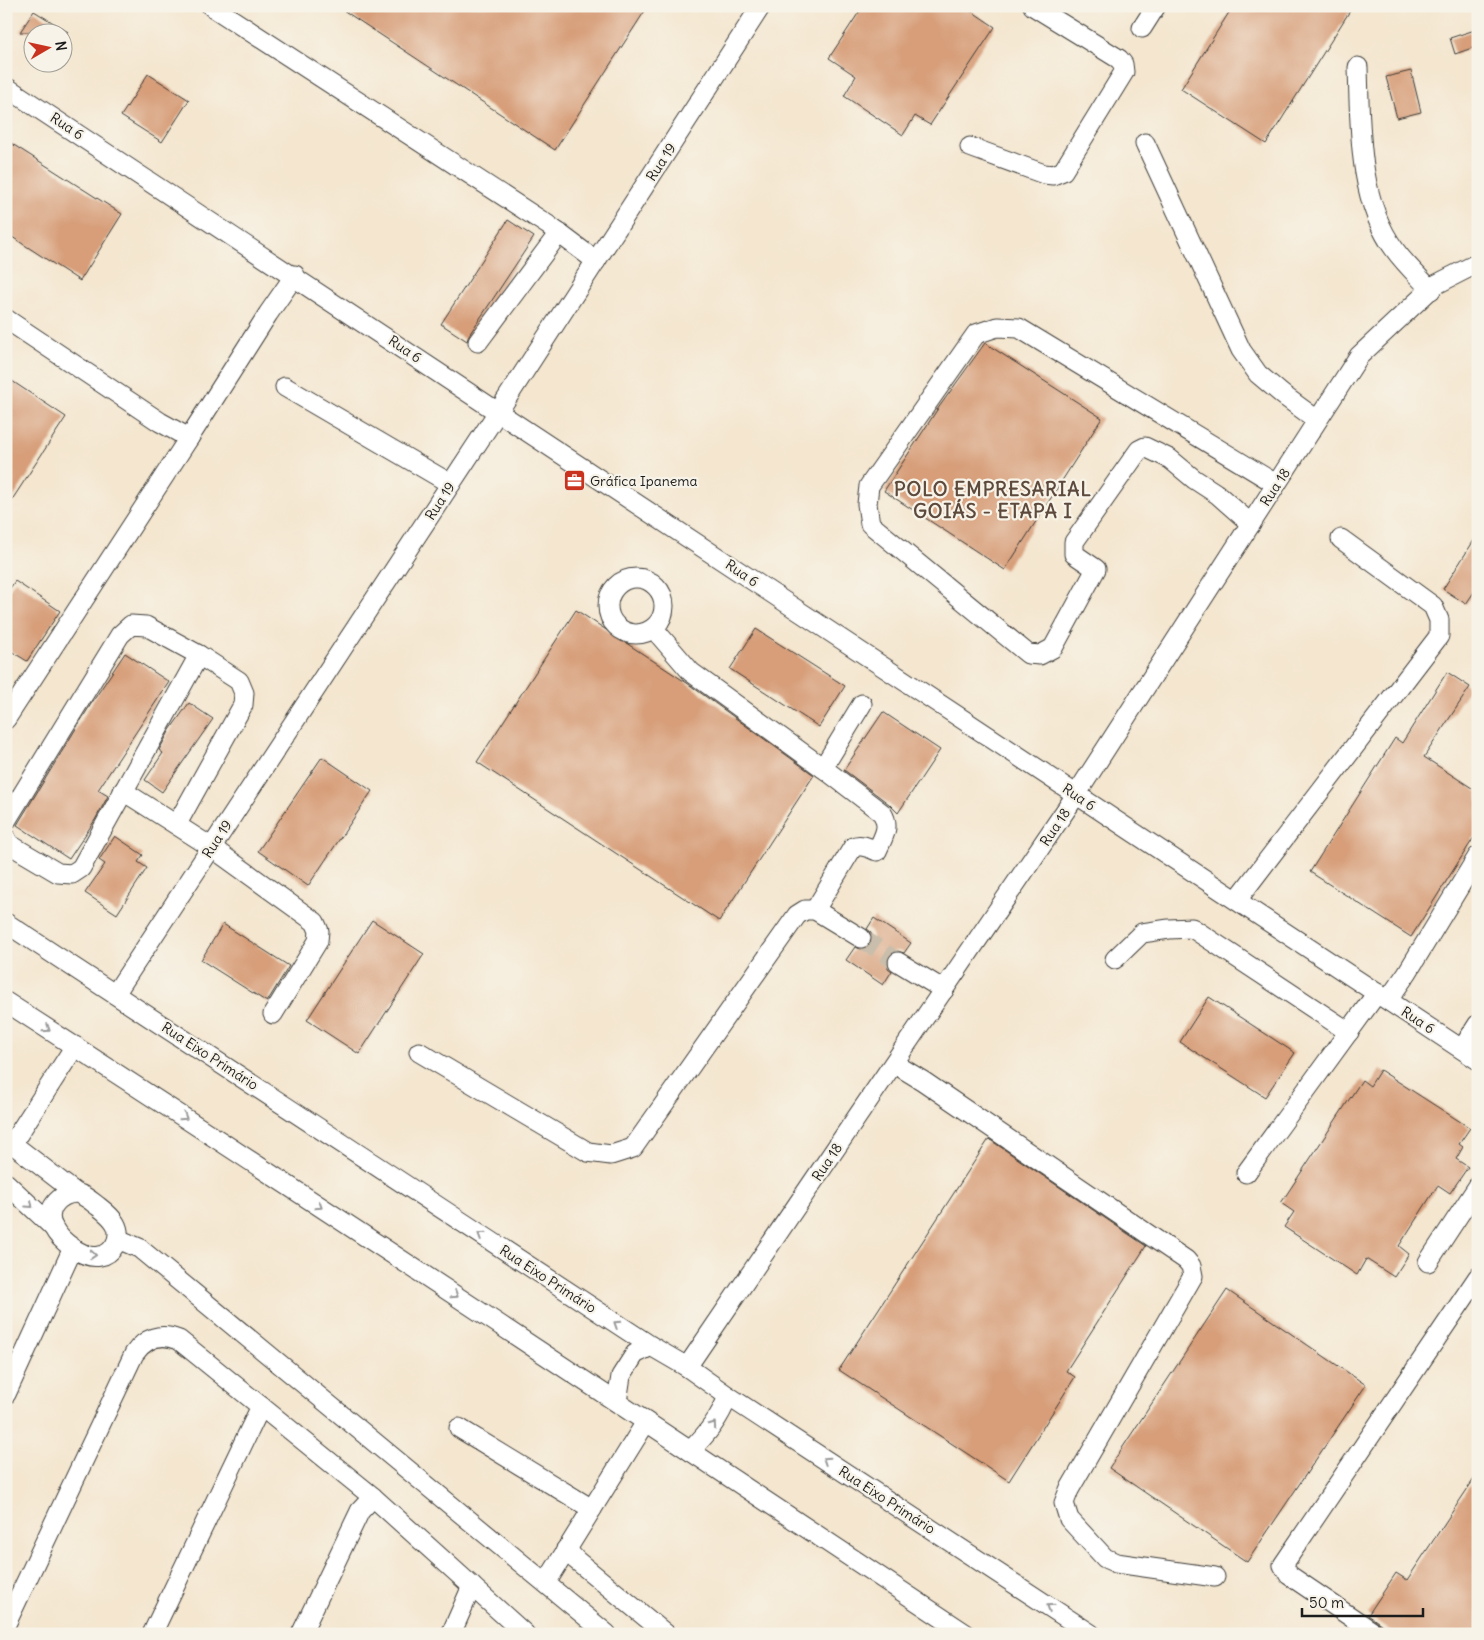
<svg xmlns="http://www.w3.org/2000/svg" width="1484" height="1640" font-family="Delius,sans-serif">
<rect width="100%" height="100%" fill="#f7f3e8"/>
<filter id="ink" filterUnits="userSpaceOnUse"><feTurbulence type="fractalNoise" baseFrequency=".02" numOctaves="2"/><feDisplacementMap in="SourceGraphic" scale="10" xChannelSelector="R" yChannelSelector="G"/><feConvolveMatrix kernelMatrix="1 2 1 2 8 2 1 2 1" color-interpolation-filters="sRGB"/></filter>
<filter id="wash" filterUnits="userSpaceOnUse"><feTurbulence type="fractalNoise" baseFrequency=".0096" numOctaves="4" result="noise"/><feDisplacementMap in="SourceGraphic" scale="20" xChannelSelector="R" yChannelSelector="G"/><feGaussianBlur stdDeviation="1.12" result="paint"/><feColorMatrix in="noise" values="0 0 0 0 0 0 0 0 0 0 0 0 0 0 0 0 0 1.4 0 .05"/><feComposite in="paint" operator="in"/></filter>
<g filter="url(#wash)">
<rect width="100%" height="100%" fill="#f4e6cf"/>
<g id="blocks">
<g fill="#d79e79">
<path d="M337,6H648L555,150Z"/>
<path d="M863,6H964L995,27L930,125L915,116L903,135L844,96L856,76L829,58Z"/>
<path d="M1233,6H1353L1266,144L1181,89Z"/>
<path d="M34,11L68,32H20Z"/>
<path d="M1478,29V46L1455,54L1450,38Z"/>
<path d="M1411,71L1421,112L1397,118L1386,77Z"/>
<path d="M148,74L189,100L162,142L121,116Z"/>
<path d="M6,140L122,214L80,281L6,233Z"/>
<path d="M508,220L534,237L469,335L467,341L441,324Z"/>
<path d="M985,343L1102,418L1005,570L884,491L937,410Z"/>
<path d="M6,377L66,417L6,509Z"/>
<path d="M1478,534V586L1466,604L1443,589Z"/>
<path d="M15,581L60,611L27,661L6,648V594Z"/>
<path d="M576,610L687,683L814,775L719,921L477,762Z"/>
<path d="M756,629L845,686L819,727L730,669Z"/>
<path d="M125,653L169,682L98,790L108,796L95,820L69,859L17,825L91,704Z"/>
<path d="M1447,672L1470,687L1424,757L1478,792V831L1411,937L1310,872L1395,738L1402,743Z"/>
<path d="M189,703L213,719L162,792L145,780L163,753L159,750L170,730Z"/>
<path d="M883,712L940,750L898,813L889,804L844,770Z"/>
<path d="M322,757L372,791L308,886L258,851Z"/>
<path d="M115,836L143,855L138,862L147,868L117,914L85,893L105,864L99,860Z"/>
<path d="M874,918L911,943L904,953L898,951L892,952L889,956L887,962L888,968L892,971L883,985L846,960L855,947L861,949L867,948L870,944L872,938L871,932L867,929Z"/>
<path d="M372,920L424,954L359,1054L307,1020Z"/>
<path d="M223,924L289,966L267,1002L201,960Z"/>
<path d="M1209,997L1295,1053L1265,1097L1180,1042Z"/>
<path d="M1380,1070L1470,1128L1459,1144L1463,1147L1456,1159L1468,1167L1450,1193L1438,1185L1399,1246L1409,1254L1394,1277L1366,1259L1357,1275L1284,1227L1294,1212L1281,1203L1362,1080L1370,1086Z"/>
<path d="M989,1139L1146,1246L1066,1371L1075,1377L1009,1481L839,1370Z"/>
<path d="M1227,1290L1366,1385L1247,1562L1109,1468Z"/>
<path d="M1478,1473V1634H1395L1368,1615L1396,1573L1407,1580Z"/>
</g>
</g>
</g>
<g filter="url(#ink)">
<use href="#blocks" fill-opacity="0" stroke="#3c3a37" stroke-width="1"/>
<g fill="none" stroke-linecap="round" stroke-linejoin="round">
<path stroke="#c9beab" stroke-width="19" stroke-dasharray="19 9" stroke-linecap="butt" d="M861,938L898,962"/>
<defs>
<g id="minor">
<path d="M211,6L548,225L596,261"/>
<path d="M1142,28L1156,6"/>
<path d="M1358,67C1360,126 1358,201 1395,250C1405,264 1419,277 1431,290"/>
<path d="M6,87C498,408 986,737 1478,1060"/>
<path d="M1145,143L1241,350L1258,374L1283,395L1317,420"/>
<path d="M970,147L1044,174L1053,175L1063,171L1124,72L1123,64L1119,59L1033,6"/>
<path d="M6,319L160,422L189,438L268,314L295,275"/>
<path d="M478,342L559,233"/>
<path d="M285,387L451,484"/>
<path d="M1251,524L1217,494L1194,479L1170,459L1145,447L1139,450L1074,542V554L1096,569L1053,648L1040,655L1028,654L870,524L867,504L869,486L976,334L997,327L1019,328L1276,484"/>
<circle cx="636" cy="606" r="28"/>
<path d="M654,629L691,672L823,768"/>
<path d="M6,719L189,438"/>
<path d="M123,791L211,847L315,922L319,931L318,941L273,1014"/>
<path d="M6,821L120,635L131,625L146,626L199,655L239,681L244,693L243,705L177,824"/>
<path d="M6,838L9,844L58,873L72,874L81,868L199,655"/>
<path d="M1237,900L1439,636V620L1433,606L1341,539"/>
<path d="M815,910L853,847C861,843 869,848 877,851C883,837 891,827 882,813L823,768L862,704"/>
<path d="M6,923L651,1346L687,1367L728,1396L1091,1634"/>
<path d="M1115,959L1142,933L1169,929L1192,928L1349,1032"/>
<path d="M898,962L944,990"/>
<path d="M115,994L498,412L761,6"/>
<path d="M1388,1000L1407,973L1478,856"/>
<path d="M6,1002C328,1210 647,1422 966,1634"/>
<path d="M1462,1049L1478,1024"/>
<path d="M419,1052L588,1152L611,1155L633,1148L797,915L805,910H815L861,938"/>
<path d="M895,1064L923,1081L1186,1260L1191,1266L1193,1276L1069,1490L1064,1503L1069,1519L1105,1558L1116,1563L1215,1577"/>
<path d="M6,1139L76,1193C85,1195 91,1201 99,1207C112,1217 124,1228 115,1245C112,1250 107,1255 100,1256C84,1260 60,1241 53,1227C44,1210 59,1194 76,1193"/>
<path d="M12,1144L75,1046"/>
<path d="M1246,1173L1377,993"/>
<path d="M6,1183L53,1227"/>
<path d="M118,1239L139,1248L607,1634"/>
<path d="M1428,1262L1478,1186"/>
<path d="M687,1367L1076,795L1359,356L1435,285L1478,263"/>
<path d="M6,1394L73,1248"/>
<path d="M617,1402L621,1376L635,1354L651,1346"/>
<path d="M459,1428L592,1509"/>
<path d="M690,1451C707,1434 720,1418 728,1396"/>
<path d="M566,1549L576,1560L666,1634"/>
<path d="M546,1583L646,1422"/>
<path d="M6,1624L134,1354C145,1338 160,1332 179,1340L373,1497L525,1634"/>
<path d="M152,1634L261,1406"/>
<path d="M301,1634L360,1511L373,1497"/>
<path d="M451,1634L472,1586"/>
<path d="M1376,1634L1289,1575L1283,1565L1478,1277"/>
</g>
</defs>
<use href="#minor" stroke="#3c3a37" stroke-width="21"/>
<use href="#minor" stroke="#fff" stroke-width="19"/>
</g>
<defs><path id="oneway-chevron" d="M-2-3.5L2.5 0L-2 3.5" fill="none" stroke-width="1.6" stroke-linecap="round" stroke-linejoin="round" transform="scale(1.25)"/></defs>
<g stroke="#999">
<use href="#oneway-chevron" transform="translate(47 1029) rotate(33)"/>
<use href="#oneway-chevron" transform="translate(184 1117) rotate(33)"/>
<use href="#oneway-chevron" transform="translate(30 1205) rotate(42)"/>
<use href="#oneway-chevron" transform="translate(319 1206) rotate(33)"/>
<use href="#oneway-chevron" transform="translate(481 1235) rotate(-147)"/>
<use href="#oneway-chevron" transform="translate(93 1255) rotate(4)"/>
<use href="#oneway-chevron" transform="translate(455 1295) rotate(33)"/>
<use href="#oneway-chevron" transform="translate(617 1324) rotate(-147)"/>
<use href="#oneway-chevron" transform="translate(713 1425) rotate(-55)"/>
<use href="#oneway-chevron" transform="translate(826 1460) rotate(-147)"/>
<use href="#oneway-chevron" transform="translate(1050 1607) rotate(-147)"/>
</g>
</g>
<defs>
<symbol id="office-square" viewBox="-11 -11 22 22"><rect x="-9" y="-9" width="18" height="18" rx="4" fill="#c8321e" stroke="#f7f3e8"/><path d="M-6-3h4V-5.5h4V-3h4V5H-6ZM-1-4.5V-3h2v-1.5ZM-6 0V1H6V0Z" fill="#fff"/></symbol>
</defs>
<g fill-rule="evenodd">
<use href="#office-square" x="562" y="468" width="25" height="25"/>
</g>
<g text-anchor="middle" stroke-width="4.5" stroke-linejoin="round" paint-order="stroke">
<g font-size="14" fill="#1c1c1c" stroke="#f7f3e8">
<text transform="translate(67 126) rotate(33)" y="5">Rua 6</text>
<text transform="translate(661 162) rotate(-57)" y="5">Rua 19</text>
<text transform="translate(405 349) rotate(34)" y="5">Rua 6</text>
<text transform="translate(1275 487) rotate(-57)" y="5">Rua 18</text>
<text transform="translate(440 501) rotate(-57)" y="5">Rua 19</text>
<text transform="translate(742 573) rotate(34)" y="5">Rua 6</text>
<text transform="translate(1079 797) rotate(34)" y="5">Rua 6</text>
<text transform="translate(1055 827) rotate(-56)" y="5">Rua 18</text>
<text transform="translate(217 839) rotate(-57)" y="5">Rua 19</text>
<text transform="translate(1418 1020) rotate(33)" y="5">Rua 6</text>
<text transform="translate(210 1056) rotate(33)" y="5">Rua Eixo Primário</text>
<text transform="translate(827 1162) rotate(-56)" y="5">Rua 18</text>
<text transform="translate(548 1279) rotate(33)" y="5">Rua Eixo Primário</text>
<text transform="translate(887 1500) rotate(33)" y="5">Rua Eixo Primário</text>
</g>
<g font-size="14" fill="#1c1c1c" stroke="#f7f3e8" text-anchor="start">
<text x="590" y="486">Gráfica Ipanema</text>
</g>
<g font-size="19" font-weight="bold" letter-spacing="1" fill="#5d4a3d" stroke="#f7f3e8">
<text x="993" y="496">POLO EMPRESARIAL<tspan x="993" dy="22">GOIÁS - ETAPA I</tspan></text>
</g>
</g>
<rect width="1484" height="1640" fill="none" stroke="#f7f3e8" stroke-width="25"/>
<g transform="translate(48 48) rotate(81)"><circle r="24" fill="#f7f3e8" stroke="#9f9d96"/>
<path d="M0-4L9 19L0 12L-9 19Z" fill="#c8321e"/>
<text y="-8" font-size="14" font-weight="bold" text-anchor="middle" fill="#1c1c1c">N</text>
</g>
<path d="M1302 1608v8h121v-8" fill="none" stroke="#1c1c1c" stroke-width="2.5"/>
<text x="1309" y="1608" font-size="15" fill="#1c1c1c" stroke="#f7f3e8" stroke-width="4" paint-order="stroke">50 m</text>
</svg>
